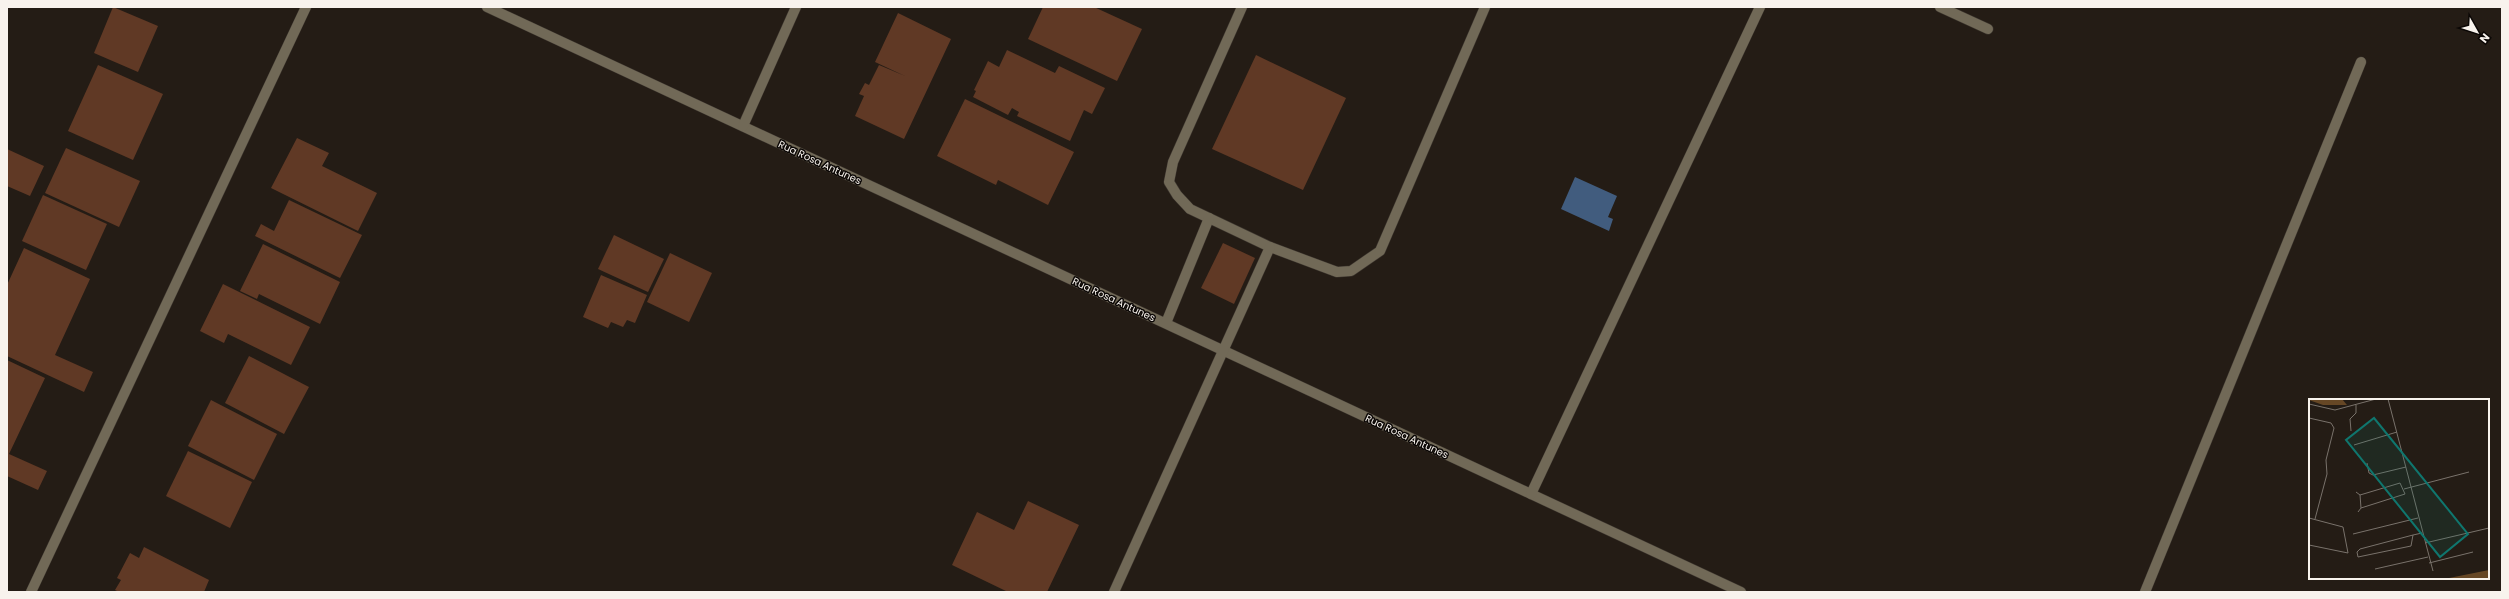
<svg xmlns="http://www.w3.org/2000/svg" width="2509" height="599" font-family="Poppins,sans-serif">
<rect width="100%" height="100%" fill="#241c15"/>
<path fill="#415c7e" d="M1575,177L1617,196L1608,217L1613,219L1609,231L1561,209Z"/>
<g fill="#603925">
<path d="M113,7L158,26L138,72L94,53Z"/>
<path d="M1043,7H1094L1142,29L1117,81L1028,39Z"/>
<path d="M898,13L951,39L904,139L855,116L864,96L859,94L865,83L869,85L879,65L905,76L875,62Z"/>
<path d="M1007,50L1055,73L1059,66L1105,88L1092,114L1084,110L1070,141L1017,116L1019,112L1012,108L1008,115L973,97L976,91L974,90L988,61L999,67Z"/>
<path d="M1256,55L1346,98L1303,190L1212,149Z"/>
<path d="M98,65L163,94L133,160L68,131Z"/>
<path d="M965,99L1074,152L1048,205L998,180L996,185L937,156Z"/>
<path d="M297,138L329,153L322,166L377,193L358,231L271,188Z"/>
<path d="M66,148L140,181L119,227L45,193Z"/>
<path d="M7,149L44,166L30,196L7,186Z"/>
<path d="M43,195L107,224L86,270L22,241Z"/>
<path d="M289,200L362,235L340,278L255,236L261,224L274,231Z"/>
<path d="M614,235L664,259L648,292L598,269Z"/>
<path d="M1223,243L1255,258L1234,304L1201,288Z"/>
<path d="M263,244L340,282L320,324L259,294L257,299L240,291Z"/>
<path d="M24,248L90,279L55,355L93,372L84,392L7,356V285Z"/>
<path d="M670,253L712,273L689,322L647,302Z"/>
<path d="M601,275L647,295L635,323L627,320L623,327L611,322L608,328L583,317Z"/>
<path d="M223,284L310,327L291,365L228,334L224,343L200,331Z"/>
<path d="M249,356L309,387L284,434L225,403Z"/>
<path d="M7,360L45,378L9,454L47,471L38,490L7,476Z"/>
<path d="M211,400L277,434L254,480L188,446Z"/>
<path d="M188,451L252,482L230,528L166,496Z"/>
<path d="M1028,501L1079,525L1047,592H1008L952,565L977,512L1014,530Z"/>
<path d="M144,547L209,580L204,592H119L115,590L121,580L117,578L130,553L139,558Z"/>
</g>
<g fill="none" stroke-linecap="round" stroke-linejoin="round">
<defs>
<g id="minor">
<path d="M487,7L1741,592"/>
<path d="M1242,7L1173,162L1169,182L1177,195L1190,209L1270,247L1337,272L1351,271L1380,251L1485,7"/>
<path d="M1940,7L1988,29"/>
<path d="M743,126L796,7"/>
<path d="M1166,323L1209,218"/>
<path d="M1531,494L1760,7"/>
<path d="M31,592L306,7"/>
<path d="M1114,592L1270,247"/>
<path d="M2145,592L2361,62"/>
</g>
</defs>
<use href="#minor" stroke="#3d362f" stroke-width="11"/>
<use href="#minor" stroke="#716957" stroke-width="10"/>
</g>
<g text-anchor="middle" stroke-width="3" stroke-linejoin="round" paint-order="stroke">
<g font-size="10" fill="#f8f3ed" stroke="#0b0705">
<text transform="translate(820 162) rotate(25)" y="4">Rua Rosa Antunes</text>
<text transform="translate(1114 299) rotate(25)" y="4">Rua Rosa Antunes</text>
<text transform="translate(1407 436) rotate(25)" y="4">Rua Rosa Antunes</text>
</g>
</g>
<g transform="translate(2309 399)">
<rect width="180" height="180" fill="#241c15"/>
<path d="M33,0L38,6H14L0,1ZM180,171V180H135Z" fill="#664725"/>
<path fill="none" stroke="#79726b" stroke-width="1" d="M79,0L124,172M0,5L26,11L67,0M0,19L22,24L25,29L17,61L18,75L6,120M42,32L41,20L47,14V6M45,46L88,33M58,64L60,74L64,76L97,68M95,90L160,73M47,93L51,96L91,84L96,95L52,109L49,113M51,96L52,109M0,119L34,128L39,154L0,146M44,135L109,119M104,136L102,147L49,158L48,153L51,150L104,136L113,134M116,144L180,129M120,164L164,153M66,170L119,158"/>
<path fill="#0f766e" fill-opacity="0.15" stroke="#0f766e" stroke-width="2" d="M65,19L159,135L131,158L37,41Z"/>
<rect width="180" height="180" fill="none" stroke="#f8f3ed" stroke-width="2"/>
</g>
<rect width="2509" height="599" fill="none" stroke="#f8f3ed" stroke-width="16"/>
<g transform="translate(2477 32) rotate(129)" stroke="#0b0705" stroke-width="3" paint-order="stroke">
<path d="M0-3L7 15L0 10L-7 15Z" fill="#f8f3ed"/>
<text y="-6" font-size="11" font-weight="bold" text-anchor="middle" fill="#f8f3ed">N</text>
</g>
</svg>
